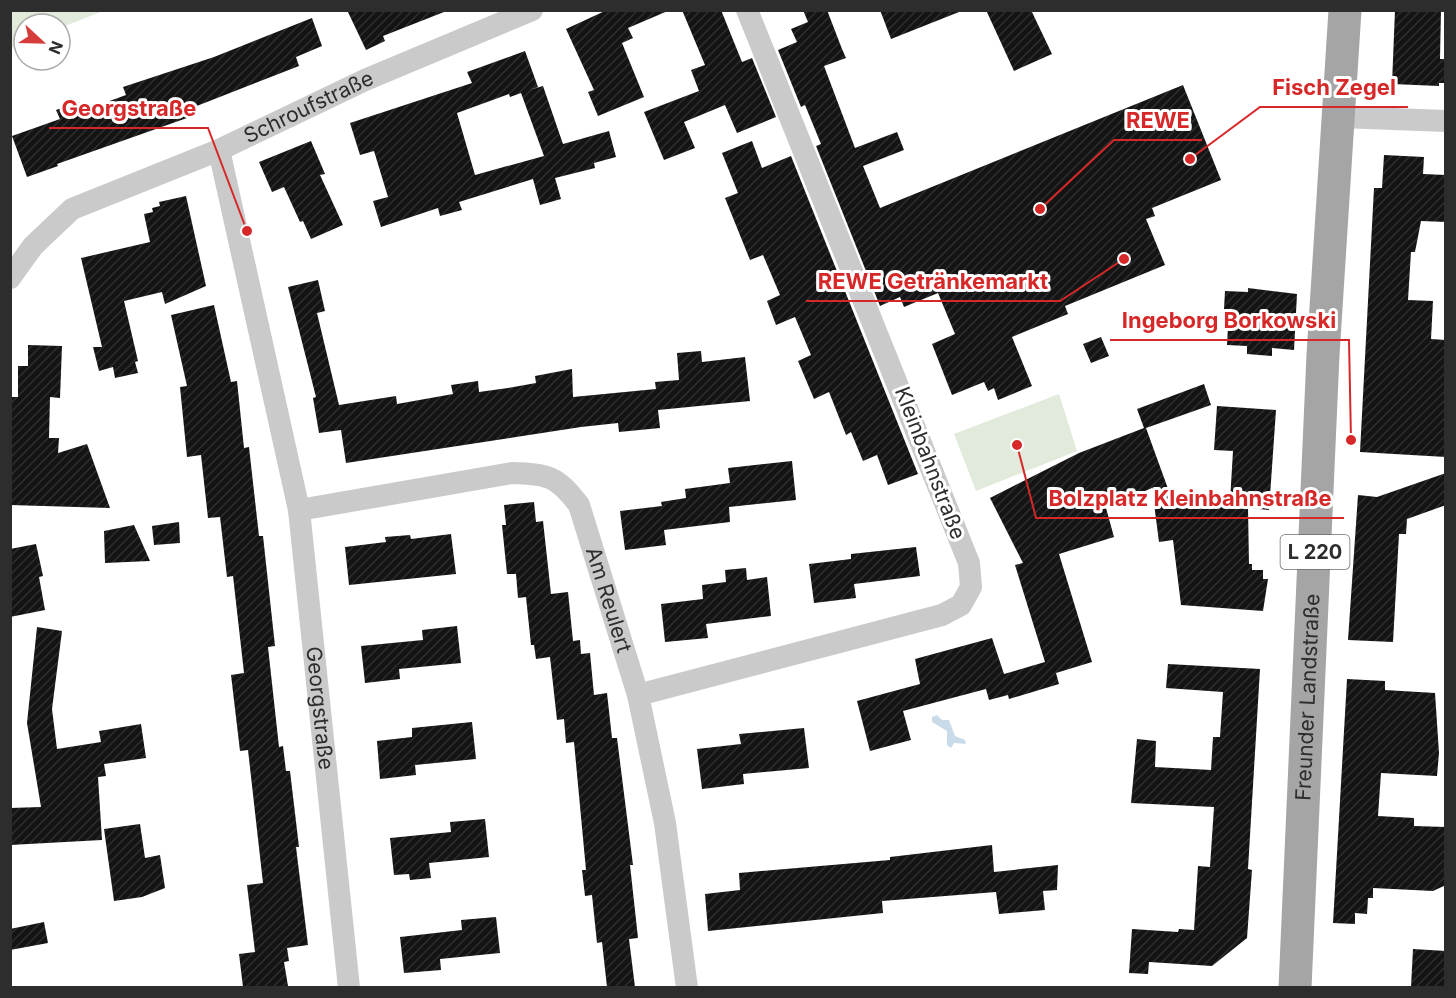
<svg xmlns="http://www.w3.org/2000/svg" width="1456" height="998" font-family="Inter,sans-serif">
<defs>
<pattern id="building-hatch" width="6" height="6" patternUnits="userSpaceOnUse" patternTransform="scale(1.5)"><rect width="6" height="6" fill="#141414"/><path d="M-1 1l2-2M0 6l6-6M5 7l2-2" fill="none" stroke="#2e2e2e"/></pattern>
</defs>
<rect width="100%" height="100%" fill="#fff"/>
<g fill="#e2eadb">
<path d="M11,10H103V11L60,28V24H24V42L11,48Z"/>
<path d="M1059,394L1077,451L976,491L954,434Z"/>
</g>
<path fill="#c9dae8" d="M937,715L942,720H949L955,736L965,740L966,744L954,743L951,748L947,745V731L932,722V717Z"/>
<g fill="url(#building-hatch)" fill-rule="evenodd">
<path d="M347,10H443L444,12L383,36L385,41L366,50Z"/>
<path d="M607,10H670L628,28L633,38L622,43L644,97L598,116L588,92L594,90L566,29Z"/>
<path d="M682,10H721L742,62L752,58L776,117L737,133L725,105L684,122L695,148L664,160L644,112L699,91L691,70L705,65Z"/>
<path d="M803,10H827L842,49L846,58L824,66L855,148L897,132L904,150L863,166L880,208L1183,85L1221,180L1152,208L1155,216L1146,219L1165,265L1065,306L1068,314L1012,337L1032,386L998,400L994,388L988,391L984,382L952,395L932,344L955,334L938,293L904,307L900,297L880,306L816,146L821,144L805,105L801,107L778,50L797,42L791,29L808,22Z"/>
<path d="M880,10H959V12L891,39Z"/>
<path d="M986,10H1031L1052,54L1014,71Z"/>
<path d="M1395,10H1441L1440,59H1446V83H1439V86L1392,84Z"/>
<path d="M312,18L322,46L296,57L299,66L184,111L187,118L57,164L58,166L27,177L12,136L60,119L56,110L79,102L82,111L126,95L123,87L214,57Z"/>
<path d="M525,51L538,87L529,90L543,86L563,144L609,131L616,157L594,163L595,168L555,178L561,199L540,205L533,179L459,202L462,210L440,216L438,208L381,227L373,201L388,197L374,151L360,155L350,123L472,83L467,72ZM521,93L544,156L475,175L457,113L509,94L510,97Z"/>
<path d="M311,141L325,174L320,175L343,225L311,239L303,221L300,222L284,187L272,192L259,162Z"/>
<path d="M752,141L762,168L791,156L918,474L888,485L877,455L863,461L851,432L846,435L829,392L814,399L798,361L811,355L795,317L776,325L767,301L780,295L763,255L750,260L725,198L738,193L722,153Z"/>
<path d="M1384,155L1424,157L1423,174L1446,175V222L1421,221L1415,252H1411L1408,300L1433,301L1431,339L1446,340V457L1360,452L1374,188H1382Z"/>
<path d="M186,196L206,286L165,304L162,292L124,301L138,361L135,362L138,373L115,378L113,367L99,371L93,347H102L81,258L150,242L144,214L153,212L152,208L160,206L159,202Z"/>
<path d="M318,280L325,311L317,313L339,405L396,396L397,404L453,394L451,385L478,381L479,392L508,388L536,383L535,376L572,369L573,397L656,389L655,382L679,380L677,353L701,351L702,362L745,357L750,401L658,410L660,428L619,432L618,423L581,427L346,463L341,430L319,433L313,398L316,397L288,287Z"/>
<path d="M1248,288L1297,294L1294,350L1272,348V356L1247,354V346L1227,345L1228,327H1223L1225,291L1248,292Z"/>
<path d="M214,305L231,382L237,381L244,448L249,447L259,536H263L275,646L268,647L279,747L283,746L286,771H290L299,847H296L308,945L287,948L289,961L284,962L288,986L275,987H243L239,954L255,952L247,885L263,883L248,750L240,751L231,675L244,673L233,576L227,577L220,517L208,518L201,455L187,457L180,387L187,386L171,315Z"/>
<path d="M1101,337L1109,356L1091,363L1083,344Z"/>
<path d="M28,345L62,346L60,398L50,397L49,438H59L58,453L87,444L110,508L10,505V397H18V366H28Z"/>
<path d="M1204,384L1211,405L1146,428L1175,508L1230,501L1233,451L1214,450L1217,406L1276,410L1269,510L1248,508L1249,564H1252V570H1263V579H1268L1263,611L1181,605L1173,540L1159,542L1152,488L1106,508L1114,537L1059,554L1092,662L1056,673L1059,684L1009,699L1008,695L989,700L986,689L903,711L911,740L870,751L857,701L920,684L915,659L992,638L1004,674L1045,662L1015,565L1023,563L990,498L1079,453L1144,428L1137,409Z"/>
<path d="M792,461L796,500L729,507L730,522L664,530L666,545L625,550L620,511L662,506L661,502L686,498L685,489L730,483L728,468Z"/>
<path d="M1446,473V505L1407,519L1406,534H1399L1393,642L1348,640L1358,495L1377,497Z"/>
<path d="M534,502L536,522L543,521L551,594L568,592L573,641L580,640L581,654L590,653L594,695L607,693L612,738H617L633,865H630L638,938L629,939L635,987H607L602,942L597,943L592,895L585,896L582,870H586L574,742L566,743L564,719L557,720L550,657L536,659L534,645H531L526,597L518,598L516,574H507L502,525H506L504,505Z"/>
<path d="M179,522L180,543L154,545L152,526Z"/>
<path d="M134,525L150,561L105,563L104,531Z"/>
<path d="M451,534L456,574L349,585L345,547L386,542L385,537L410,535L411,539Z"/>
<path d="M36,544L43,576L39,577L45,610L10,617V549Z"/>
<path d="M916,547L920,576L854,584L856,598L814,603L809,564L851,559V554Z"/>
<path d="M746,568L747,580L767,577L771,616L706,624L708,638L665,642L661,604L703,599L702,585L726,582L725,570Z"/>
<path d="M457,626L461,663L399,669L400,679L365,683L361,646L423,640L422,630Z"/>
<path d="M37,627L62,631L52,709L57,749L101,742L99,731L141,724L146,758L104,764L106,776L98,777L102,840L10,845V808L41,807L27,723Z"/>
<path d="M1168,664L1260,669L1248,869L1252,870L1247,938L1212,966L1149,962L1148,974L1129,973L1132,929L1178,932L1179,929L1194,930L1198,866L1210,867L1214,807L1131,803L1137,739L1156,741L1155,767L1211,770L1213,737H1220L1223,692L1166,688Z"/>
<path d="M1347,679L1385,681V690L1435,693L1439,753L1437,776L1381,773L1378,816L1414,818V826L1446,827V885L1433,891L1373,888V898H1368L1367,914L1355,913V924L1333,923Z"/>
<path d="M472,722L476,759L415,765L416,775L380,779L377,741L412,737V728Z"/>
<path d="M804,728L809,768L743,774L744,784L702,789L697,749L741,744L739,734Z"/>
<path d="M485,819L489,857L429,863L431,878L410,880L409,874L394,875L390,838L451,832L450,822Z"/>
<path d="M140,824L145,858L160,855L165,888L142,897L114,901L104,829Z"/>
<path d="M992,845L994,872L1058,865L1057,890L1043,891L1045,910L999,914L996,892L882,901L883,913L708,931L705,894L740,890L739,873L890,860V857Z"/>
<path d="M496,917L500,953L440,959L441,970L404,973L400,937L462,930L461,920Z"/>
<path d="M44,922L48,943L10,950V929Z"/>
<path d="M1413,949L1446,951V987H1411Z"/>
</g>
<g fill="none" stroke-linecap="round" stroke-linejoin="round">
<g stroke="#cacaca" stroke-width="22">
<path d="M1340,117L1446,121"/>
<path id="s1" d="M219,150L299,510L349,988"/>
<path id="s2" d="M10,278L33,246L72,209L219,150L365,80L532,10"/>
<path id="s3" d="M299,510L512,473C548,474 557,476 579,505L638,695L665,823L687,988"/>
<path d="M638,695L942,615L961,605L971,587L969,563L747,10"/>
</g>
<path stroke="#a5a5a5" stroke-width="33" id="s4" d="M1295,988L1323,355L1345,10"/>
</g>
<g text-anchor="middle" stroke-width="6" stroke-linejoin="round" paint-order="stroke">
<rect fill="#fff" stroke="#6c6c6c" stroke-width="1.5" x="1280.5" y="535" width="69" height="34" rx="4.5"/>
<g font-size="20" font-weight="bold" fill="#2d2d2d">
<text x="1315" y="559">L 220</text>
</g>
<g font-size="21" fill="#2d2d2d" stroke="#fff">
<text dy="7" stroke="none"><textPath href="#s2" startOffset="351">Schroufstraße</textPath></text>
<text transform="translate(930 463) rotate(69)" y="7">Kleinbahnstraße</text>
<text dy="7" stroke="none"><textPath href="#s3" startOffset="394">Am Reulert</textPath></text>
<text dy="7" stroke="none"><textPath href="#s4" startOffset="291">Freunder Landstraße</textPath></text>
<text dy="7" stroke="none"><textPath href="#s1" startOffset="568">Georgstraße</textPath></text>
</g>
</g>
<path fill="none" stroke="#d62828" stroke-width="2" d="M1190 159L1260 107H1408M247 231L208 128H49M1040 209L1114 140H1202M1124 259L1060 301H806M1351 440L1349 340H1110M1017 445L1036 518H1344"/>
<g fill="#d62828" stroke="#fff" stroke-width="2">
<circle cx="1190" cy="159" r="6"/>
<circle cx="247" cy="231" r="6"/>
<circle cx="1040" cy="209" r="6"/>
<circle cx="1124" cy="259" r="6"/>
<circle cx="1351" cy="440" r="6"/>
<circle cx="1017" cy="445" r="6"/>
</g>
<g font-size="22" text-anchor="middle" font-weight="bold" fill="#d62828" stroke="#fff" stroke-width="6" stroke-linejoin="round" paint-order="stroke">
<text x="1334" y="95">Fisch Zegel</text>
<text x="129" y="116">Georgstraße</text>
<text x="1158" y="128">REWE</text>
<text x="933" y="289">REWE Getränkemarkt</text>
<text x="1229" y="328">Ingeborg Borkowski</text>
<text x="1190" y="506">Bolzplatz Kleinbahnstraße</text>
</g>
<rect width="1456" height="998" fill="none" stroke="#2d2d2d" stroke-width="24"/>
<g transform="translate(42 42) rotate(112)"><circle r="28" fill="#ffffff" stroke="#ababab" stroke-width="1.5"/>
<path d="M0-4.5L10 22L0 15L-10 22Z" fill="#d73c3d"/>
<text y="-9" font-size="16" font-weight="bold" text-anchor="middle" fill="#2d2d2d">N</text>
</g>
</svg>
